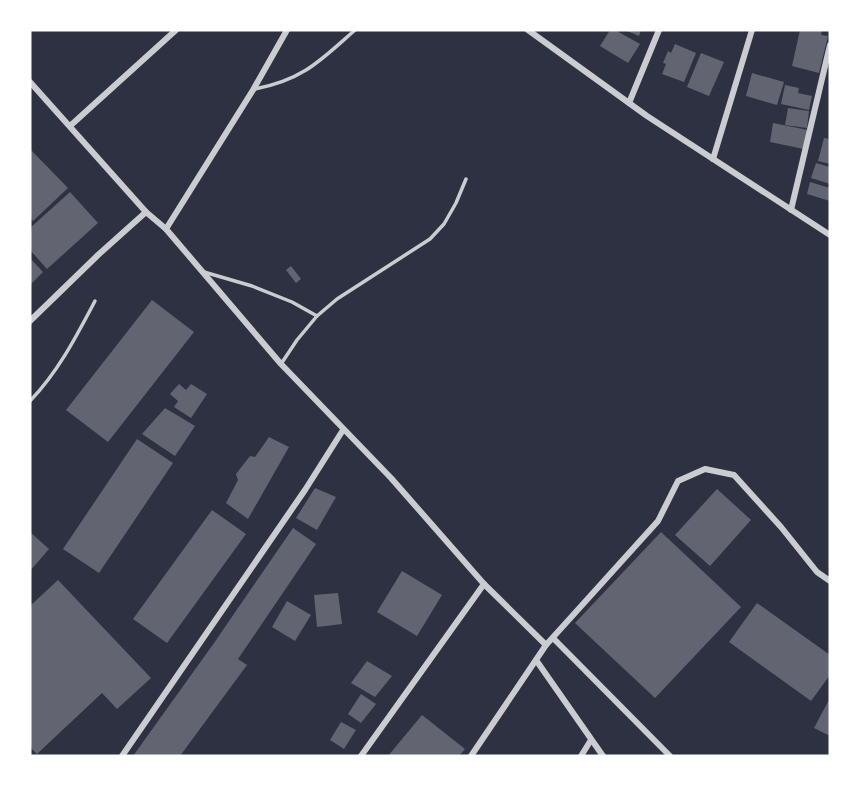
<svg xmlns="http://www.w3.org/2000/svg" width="860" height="786" font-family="Cabin,sans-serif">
<rect width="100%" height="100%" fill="#2d3142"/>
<g fill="#626471">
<path d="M610,30H615L640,44L628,63L600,46Z"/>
<path d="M625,30H641L639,36Z"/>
<path d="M800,30H822L821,35L828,36L819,73L792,66Z"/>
<path d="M675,44L696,53L684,82L662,74L666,64L663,63L668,51L671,53Z"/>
<path d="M701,53L724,62L709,96L687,87Z"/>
<path d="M752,73L784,82L777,105L746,96Z"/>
<path d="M785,85L799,88L798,93L812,96L809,110L781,104Z"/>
<path d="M788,108L809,111L807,128L785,125Z"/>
<path d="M773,123L808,130L804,149L770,142Z"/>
<path d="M824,138L830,139V164L818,161Z"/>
<path d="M30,149L68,188L33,221L30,218Z"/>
<path d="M816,163L830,167V184L811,178Z"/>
<path d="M810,182L830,188V201L807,194Z"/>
<path d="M70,192L98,223L47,269L30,250V228Z"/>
<path d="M30,258L43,272L30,285Z"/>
<path d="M291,266L301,279L296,283L286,270Z"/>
<path d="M152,300L194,332L108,442L66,410Z"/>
<path d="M179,384L186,390L191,384L207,394L191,418L174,407L178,401L170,394Z"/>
<path d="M165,408L195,426L175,456L142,434Z"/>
<path d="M269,437L289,447L248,519L226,503L238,480L236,474L250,456L255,457Z"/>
<path d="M137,439L173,463L99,573L63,549Z"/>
<path d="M315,488L336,497L317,530L296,518Z"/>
<path d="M717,489L751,520L710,566L675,535Z"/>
<path d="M212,510L246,534L167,643L133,619Z"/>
<path d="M293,528L316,544L238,659L247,665L180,756H133L214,643Z"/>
<path d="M30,532L49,549L30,571Z"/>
<path d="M661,532L741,607L655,698L575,623Z"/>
<path d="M402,571L442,595L417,636L377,612Z"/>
<path d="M58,580L151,678L117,709L102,693L37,754L31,748L30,749V606Z"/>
<path d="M338,593L342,624L317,627L314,595Z"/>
<path d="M287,601L311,615L295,641L272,627Z"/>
<path d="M757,603L830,655V675L811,701L729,642Z"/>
<path d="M367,661L392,676L375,697L351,683Z"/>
<path d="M361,694L376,704L361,723L348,714Z"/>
<path d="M830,698V736L814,728Z"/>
<path d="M422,715L465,749L459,756H388Z"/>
<path d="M341,722L356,730L344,749L330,740Z"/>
</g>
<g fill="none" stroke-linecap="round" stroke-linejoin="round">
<g stroke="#caccd0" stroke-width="3.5">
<path d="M255,89C303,80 321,60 355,30"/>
<path d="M204,272L252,286L292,302L317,316"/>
<path d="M281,364L297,340L317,316L337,299L430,239L444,224L456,203L466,179"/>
<path d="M30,401C58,372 76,337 95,301"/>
</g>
<g stroke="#caccd0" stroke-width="6">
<path d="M528,30L647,116L830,235"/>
<path d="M30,82L146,212L166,229L281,364L391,478L484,584L546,645"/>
<path d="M629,103L659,30"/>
<path d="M70,126L176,30"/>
<path d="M713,159L752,30"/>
<path d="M791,210L830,45"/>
<path d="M166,229L253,90L287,30"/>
<path d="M30,321L98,255L146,212"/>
<path d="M553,638L670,756"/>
<path d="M536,660L603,756"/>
<path d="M122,756L305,490L343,430"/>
<path d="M361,756L484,584"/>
<path d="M471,756L546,645L658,521L678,481L705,469L734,475L781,527L817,572L830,581"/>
<path d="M581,756L591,740"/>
</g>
</g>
<rect width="860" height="786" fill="none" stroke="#ffffff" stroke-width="63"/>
</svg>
